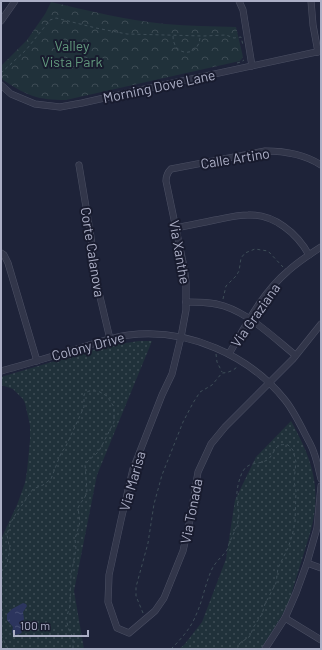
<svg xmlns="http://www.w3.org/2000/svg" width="322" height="650" font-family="Barlow,sans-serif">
<defs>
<pattern id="grass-dots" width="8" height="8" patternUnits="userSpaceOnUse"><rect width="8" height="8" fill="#20313a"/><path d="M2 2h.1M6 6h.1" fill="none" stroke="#3e4c55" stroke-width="1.8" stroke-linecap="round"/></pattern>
<pattern id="forest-crowns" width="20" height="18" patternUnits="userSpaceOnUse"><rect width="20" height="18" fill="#20313a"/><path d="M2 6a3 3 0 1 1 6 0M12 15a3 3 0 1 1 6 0" fill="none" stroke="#3e4c55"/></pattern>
<pattern id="water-ripples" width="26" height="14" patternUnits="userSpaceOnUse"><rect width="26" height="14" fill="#2c355e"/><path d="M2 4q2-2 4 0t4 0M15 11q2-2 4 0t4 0" fill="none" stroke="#485074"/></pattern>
</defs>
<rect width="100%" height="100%" fill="#1e2339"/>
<g fill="url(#grass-dots)">
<path d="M139,341H152L97,475L74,591L84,649H1V539L17,505L25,483L27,471L30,440V425L25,403L23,399L13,389L1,385V377L106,346Z"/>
<path d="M291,421C312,459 322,487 311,530L288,605L281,617L261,649H179L184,645L202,622L226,559L235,500L256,457Z"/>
</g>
<path fill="url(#forest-crowns)" d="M51,2C89,11 127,20 165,24C189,26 212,26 236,27L243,57L240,61L66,100C37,100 28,96 3,80L1,77V66L27,40L45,14Z"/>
<path fill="url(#water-ripples)" d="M23,603L26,604L27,606L23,612L24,619L22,624V632L20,634L14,635L12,632L13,627L7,620V614L12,609Z"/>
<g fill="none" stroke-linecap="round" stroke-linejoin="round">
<g stroke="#4c5064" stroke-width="7">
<g id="street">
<path d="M239,1L243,10L252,66"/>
<path d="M311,1L313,25L318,52"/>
<path d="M1,21L15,1"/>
<path d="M1,85L11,94L35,104L60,107L82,103L131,92L321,51"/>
<path d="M79,165L91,237L96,280L110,339"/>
<path d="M321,165C304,154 285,151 265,151L171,169C167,173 166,176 166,181L184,267L186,282V310L181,337L172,374L162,395L133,469L121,520L109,575L108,602L117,628L129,633L155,611L164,598L183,551L190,520L198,472L211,444L225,427L293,359L321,324"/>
<path d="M176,228C189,225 202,223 215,220C226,218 237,215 248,215C274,214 297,233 309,255"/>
<path d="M1,253L4,255L8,263L37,361"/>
<path d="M186,302C199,302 212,302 224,306C251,315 273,337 295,355"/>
<path d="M229,354C246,325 262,293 288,271C298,262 310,254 321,247"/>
<path d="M1,371C27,364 53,356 80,348C96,343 112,337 129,335C188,328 249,355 285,400C293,410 299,422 305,434C308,440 312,446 314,453C317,461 319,471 321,479"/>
<path d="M307,563L321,568"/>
<path d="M285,618L321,640"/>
<path d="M265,649L285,618L296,593L307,563L317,528L321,486"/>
</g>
</g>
<g stroke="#3e4e58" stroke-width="1" stroke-dasharray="3 3" stroke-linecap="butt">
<path d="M173,36C173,57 199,58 200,37"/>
<path d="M237,63L241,62L244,60"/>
<path d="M1,73L26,50L50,20L56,18L96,28L127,34L203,36L226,35L234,38L241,37L243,45"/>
<path d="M223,299L226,286L236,276L239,271L241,258L245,253L255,249L268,251L283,267"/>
<path d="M216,354L217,362L222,372"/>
<path d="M1,572L7,564L8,558L10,550L7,535L10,524L17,512L22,505L31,492L33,489L43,485L51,479L61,453L66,446L84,407V395L85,393L89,391H98L107,396L114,407V422L99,451L96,454L88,461L85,465L87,491L85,497L80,504L78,508L80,522L75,539L76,549L71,575L70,606L66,619L69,630L73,637V649"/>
<path d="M143,613L136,596V587L148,543L154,504L162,475L183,422L193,403L200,392L212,385L222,373C227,373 233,371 237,367"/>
<path d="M1,635L8,649"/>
<path d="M171,649C181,639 191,628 196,615C203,600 205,584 212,569C216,561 222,557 227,550C230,545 227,549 229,544C232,536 236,530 238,521C240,514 238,508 237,500C236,491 239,478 243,471C249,461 259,465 267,460C276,454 273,442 288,445L293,450L296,462L294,481L296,491L295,523L292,536L288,548L278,568L276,583L265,604L262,614L253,628L251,634L249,637L240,643L237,649"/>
</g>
<use href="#street" stroke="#32364a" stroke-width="6"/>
</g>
<g text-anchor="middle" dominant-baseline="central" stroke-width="4" stroke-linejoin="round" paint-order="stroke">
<g font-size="14" fill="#62997d" stroke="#181b2e">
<text x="72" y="45">Valley<tspan x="72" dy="16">Vista Park</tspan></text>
</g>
<g font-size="14" fill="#acafc6" stroke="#181b2e">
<text transform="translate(159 86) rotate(-12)">Morning Dove Lane</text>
<text transform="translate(235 158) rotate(-9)">Calle Artino</text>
<text transform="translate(93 252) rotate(81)">Corte Calanova</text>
<text transform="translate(180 252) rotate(80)">Via Xanthe</text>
<text transform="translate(255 315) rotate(-55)">Via Graziana</text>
<text transform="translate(88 346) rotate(-15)">Colony Drive</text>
<text transform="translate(132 481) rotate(-74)">Via Marisa</text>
<text transform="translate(191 511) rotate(-79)">Via Tonada</text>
</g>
</g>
<rect width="322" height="650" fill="none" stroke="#acafc6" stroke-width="4"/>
<path d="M14 630v6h74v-6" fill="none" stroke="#acafc6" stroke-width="2"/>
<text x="20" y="630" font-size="12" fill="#acafc6" stroke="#181b2e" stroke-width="3" paint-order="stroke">100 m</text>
</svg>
